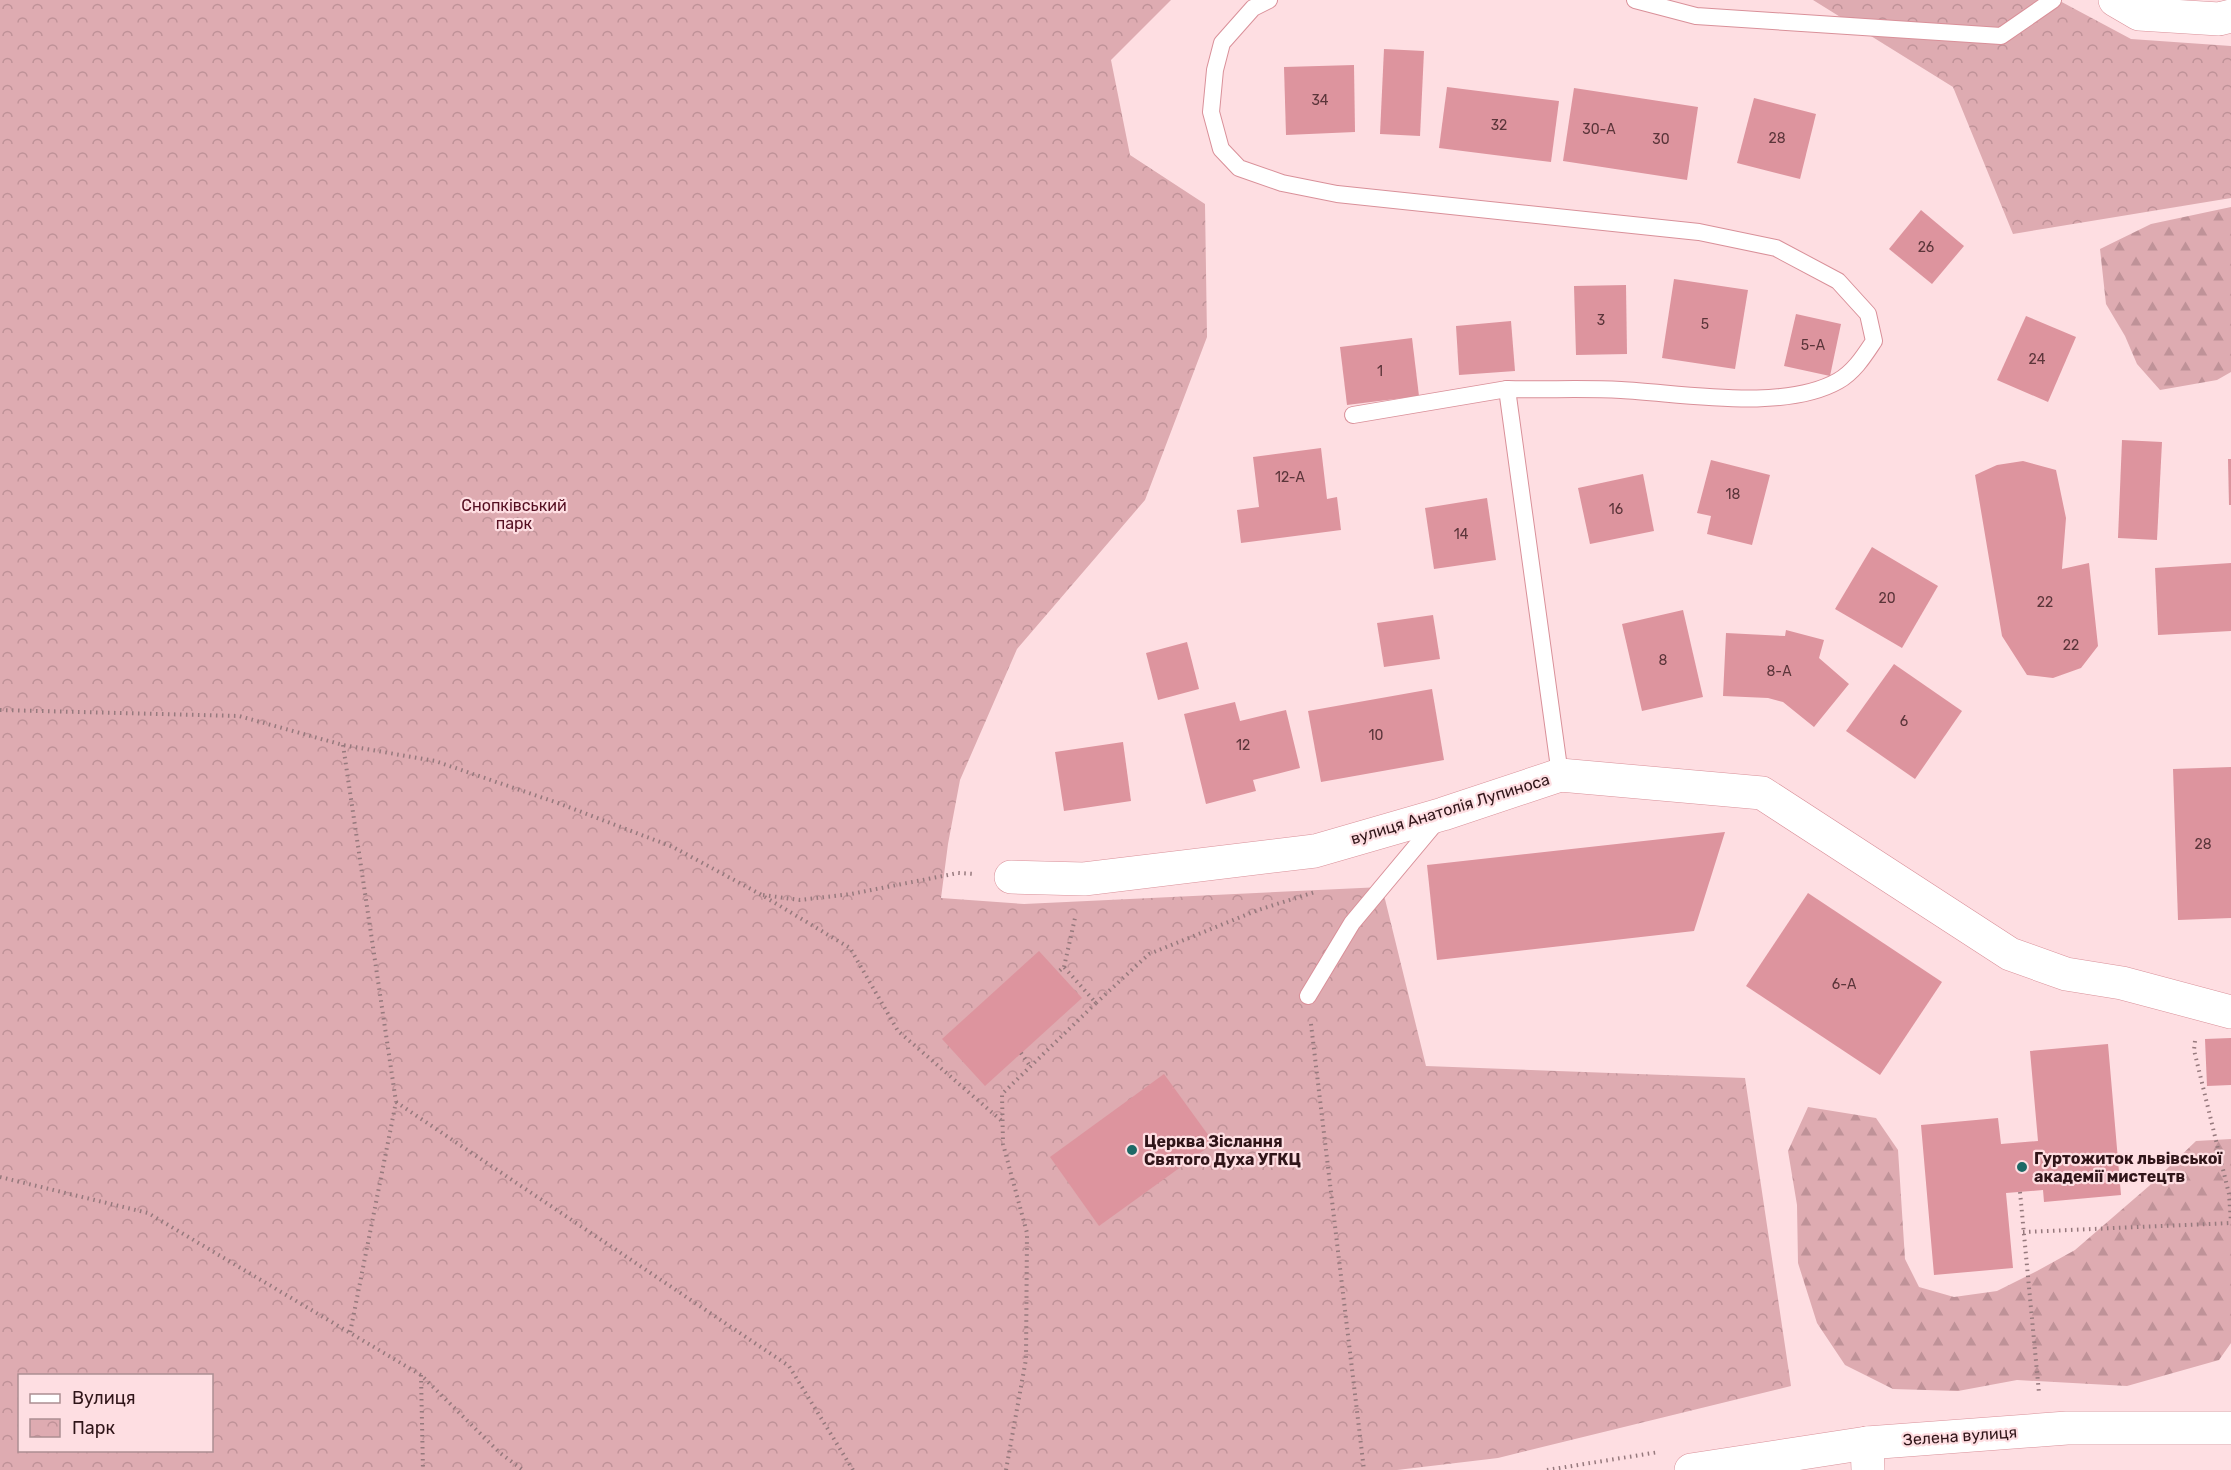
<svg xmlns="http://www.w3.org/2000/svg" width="2231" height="1470" font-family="Rubik,sans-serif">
<defs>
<pattern id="forest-firs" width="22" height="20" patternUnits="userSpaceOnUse" patternTransform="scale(1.5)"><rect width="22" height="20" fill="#deabb1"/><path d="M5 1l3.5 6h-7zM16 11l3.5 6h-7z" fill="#bf9298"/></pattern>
<pattern id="park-crowns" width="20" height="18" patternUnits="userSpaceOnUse" patternTransform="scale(1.5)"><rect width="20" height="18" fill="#deabb1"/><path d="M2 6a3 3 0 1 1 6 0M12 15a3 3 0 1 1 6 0" fill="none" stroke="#bf9298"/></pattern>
</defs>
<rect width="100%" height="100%" fill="#fedee2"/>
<g fill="url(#forest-firs)">
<path d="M2231,207V372L2217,380L2160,390L2137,364L2125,336L2106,304L2100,249L2151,224Z"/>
<path d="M1808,1107L1876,1118L1898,1150L1905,1259L1919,1287L1954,1297L1997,1291L2037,1271L2075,1250L2149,1186L2196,1141L2231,1139V1343L2219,1360L2127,1386L2017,1380L1958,1391L1893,1389L1845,1365L1817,1323L1798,1263L1797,1205L1788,1151Z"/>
</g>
<g fill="url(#park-crowns)" fill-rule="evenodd">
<path d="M0,0H1171L1111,60L1130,155L1205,204L1207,337L1145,500L1017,649L960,780L948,844L941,898L1024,904L1382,887L1426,1066L1745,1078L1791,1386L1498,1458L1397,1470H0ZM20,1376H212V1450H20Z"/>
<path d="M1813,0H2058L2131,39L2231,46V198L2013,234L1953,87Z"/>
</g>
<g fill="#dd949e">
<path d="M1384,49L1424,51L1420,136L1380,134Z"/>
<path d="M1354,65L1355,132L1286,135L1284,67Z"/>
<path d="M1447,87L1559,101L1551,162L1439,148Z"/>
<path d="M1574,88L1698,107L1687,180L1563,161Z"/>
<path d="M1754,98L1816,114L1800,179L1737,163Z"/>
<path d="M1921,210L1964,246L1932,284L1889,249Z"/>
<path d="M1674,279L1748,290L1735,369L1662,358Z"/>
<path d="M1626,285L1627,354L1576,355L1574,286Z"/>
<path d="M1796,314L1841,324L1830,376L1784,366Z"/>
<path d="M2026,316L2076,337L2048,402L1997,380Z"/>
<path d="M1511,321L1515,371L1459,375L1456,326Z"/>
<path d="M1412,338L1419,396L1347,405L1340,347Z"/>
<path d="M2122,440L2162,442L2157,540L2118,538Z"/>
<path d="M1321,448L1327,499L1337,497L1341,530L1241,543L1237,510L1259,507L1253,457Z"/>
<path d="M2228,459H2231V505H2229Z"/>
<path d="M1711,460L1770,475L1752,545L1707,534L1711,516L1697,513Z"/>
<path d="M2023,461L2056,470L2066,518L2062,569L2089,563L2098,646L2081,668L2053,678L2027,675L2002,636L1975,475L1997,465Z"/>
<path d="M1643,474L1654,531L1590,544L1578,488Z"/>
<path d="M1487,498L1496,560L1434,569L1425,508Z"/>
<path d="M1872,547L1938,586L1902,648L1835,609Z"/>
<path d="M2231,563V631L2158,635L2155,568Z"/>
<path d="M1683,610L1703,697L1642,711L1622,624Z"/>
<path d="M1433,615L1440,659L1384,667L1377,623Z"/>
<path d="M1786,630L1824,640L1819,658L1849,684L1814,727L1783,702L1768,698L1723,696L1726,633L1785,636Z"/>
<path d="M1187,642L1199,689L1158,700L1146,653Z"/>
<path d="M1894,664L1962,711L1915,779L1846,731Z"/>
<path d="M1432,689L1444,760L1321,782L1308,711Z"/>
<path d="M1235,702L1240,721L1286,710L1300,768L1253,780L1256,791L1206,804L1184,714Z"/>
<path d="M1123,742L1131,801L1064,811L1055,752Z"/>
<path d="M2231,767V918L2178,920L2173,769Z"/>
<path d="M1725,832L1694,931L1437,960L1427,865Z"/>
<path d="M1808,893L1942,982L1880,1075L1746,986Z"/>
<path d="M1039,951L1082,998L985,1086L942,1039Z"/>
<path d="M2231,1038V1085L2207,1086L2205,1039Z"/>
<path d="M2108,1044L2121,1195L2044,1202L2043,1190L2006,1193L2013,1268L1934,1275L1921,1125L1998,1118L2001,1144L2038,1141L2030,1051Z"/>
<path d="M1164,1074L1214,1143L1099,1226L1050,1157Z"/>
</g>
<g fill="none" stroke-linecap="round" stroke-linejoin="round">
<g stroke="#d99099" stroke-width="18">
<g id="lane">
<path d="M1269,0L1253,8L1222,43L1215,70L1211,112L1221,149L1239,168L1282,183L1337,194L1699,232L1776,248L1838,281L1868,314L1874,341C1864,356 1854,372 1838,381C1783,412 1682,393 1621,390C1584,388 1545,390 1507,389L1560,775"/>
<path d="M1635,0L1696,16L2001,36L2053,0"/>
<path d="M1353,415L1507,389"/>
<path d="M1308,996L1352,923L1438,820"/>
</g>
</g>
<g stroke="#d99099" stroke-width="34">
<g id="street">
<path d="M2115,0L2139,14L2219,19L2231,16"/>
<path d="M1011,877L1084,879L1315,851L1443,814L1560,775L1762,793L2010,954L2066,974L2122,983L2231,1012"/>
<path d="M1867,1443L1868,1470"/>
</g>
</g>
<g stroke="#d99099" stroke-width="34">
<path id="primary" d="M1691,1470L1867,1443L2067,1428H2231"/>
</g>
<g stroke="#96797d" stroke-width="4" stroke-dasharray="1.5 4.5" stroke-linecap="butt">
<path d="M0,710L239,716L343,745L435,761L558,803L673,847L760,894L850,948L898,1031L1003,1122"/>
<path d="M343,745L396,1102L350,1333"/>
<path d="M763,895L800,900L851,894L958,873L975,874"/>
<path d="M1064,967L1075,918"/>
<path d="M1096,1003L1149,954L1258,910L1315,892"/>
<path d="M1311,1024L1364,1470"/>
<path d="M2195,1041L2194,1050L2229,1194L2231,1222"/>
<path d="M1021,1053L1030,1066"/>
<path d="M396,1102L789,1366L853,1470"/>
<path d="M0,1177L148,1213L421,1375L500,1453L523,1470"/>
<path d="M2020,1192L2039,1393"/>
<path d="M2023,1232L2231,1223"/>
<path d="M421,1375L423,1470"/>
<path d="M1006,1470L1026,1359L1027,1233L1003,1144L1002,1094L1096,1003L1064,967L1058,972"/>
<path d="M1547,1470L1659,1452"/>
</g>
<use href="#lane" stroke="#fff" stroke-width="16"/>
<use href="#street" stroke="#fff" stroke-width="33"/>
<use href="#primary" stroke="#fff" stroke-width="33"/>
</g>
<g fill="#1d6966" stroke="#fedee2" stroke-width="2">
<circle cx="1132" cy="1150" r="6"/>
<circle cx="2022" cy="1167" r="6"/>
</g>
<g text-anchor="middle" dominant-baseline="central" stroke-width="4.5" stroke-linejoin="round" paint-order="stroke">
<g font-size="14" fill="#5b353a">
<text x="1320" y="100">34</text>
<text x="1499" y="125">32</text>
<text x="1599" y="129">30-А</text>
<text x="1777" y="138">28</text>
<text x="1661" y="139">30</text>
<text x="1926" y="247">26</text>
<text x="1601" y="320">3</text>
<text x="1705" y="324">5</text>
<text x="1813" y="345">5-А</text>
<text x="2037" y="359">24</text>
<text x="1380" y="371">1</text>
<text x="1290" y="477">12-А</text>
<text x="1733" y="494">18</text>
<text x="1616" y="509">16</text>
<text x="1461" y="534">14</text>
<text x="1887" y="598">20</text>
<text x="2045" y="602">22</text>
<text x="2071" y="645">22</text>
<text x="1663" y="660">8</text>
<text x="1779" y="671">8-А</text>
<text x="1904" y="721">6</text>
<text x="1376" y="735">10</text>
<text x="1243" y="745">12</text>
<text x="2203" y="844">28</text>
<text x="1844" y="984">6-А</text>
</g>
<g font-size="16" fill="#540d20" stroke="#fedee2">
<text x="514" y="505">Снопківський<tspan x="514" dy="18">парк</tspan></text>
</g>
<g font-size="16" fill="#301519" stroke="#fedee2">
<text transform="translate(1450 809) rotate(-17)">вулиця Анатолія Лупиноса</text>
<text transform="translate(1960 1436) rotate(-4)">Зелена вулиця</text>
</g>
<g font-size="16" font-weight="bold" fill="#301519" stroke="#fedee2" text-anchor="start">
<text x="1144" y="1141">Церква Зіслання<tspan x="1144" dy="18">Святого Духа УГКЦ</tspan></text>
<text x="2034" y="1158">Гуртожиток львівської<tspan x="2034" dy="18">академії мистецтв</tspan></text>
</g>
</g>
<rect x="18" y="1374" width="195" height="78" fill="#fedee2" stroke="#ac8e92" stroke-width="1.5"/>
<rect x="30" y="1394" width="30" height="9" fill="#ffffff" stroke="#ac8e92" stroke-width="1.5"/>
<text x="72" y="1404" font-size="18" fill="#301519">Вулиця</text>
<rect x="30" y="1419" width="30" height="18" fill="url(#park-crowns)" stroke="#ac8e92" stroke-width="1.5"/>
<text x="72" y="1434" font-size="18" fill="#301519">Парк</text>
</svg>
